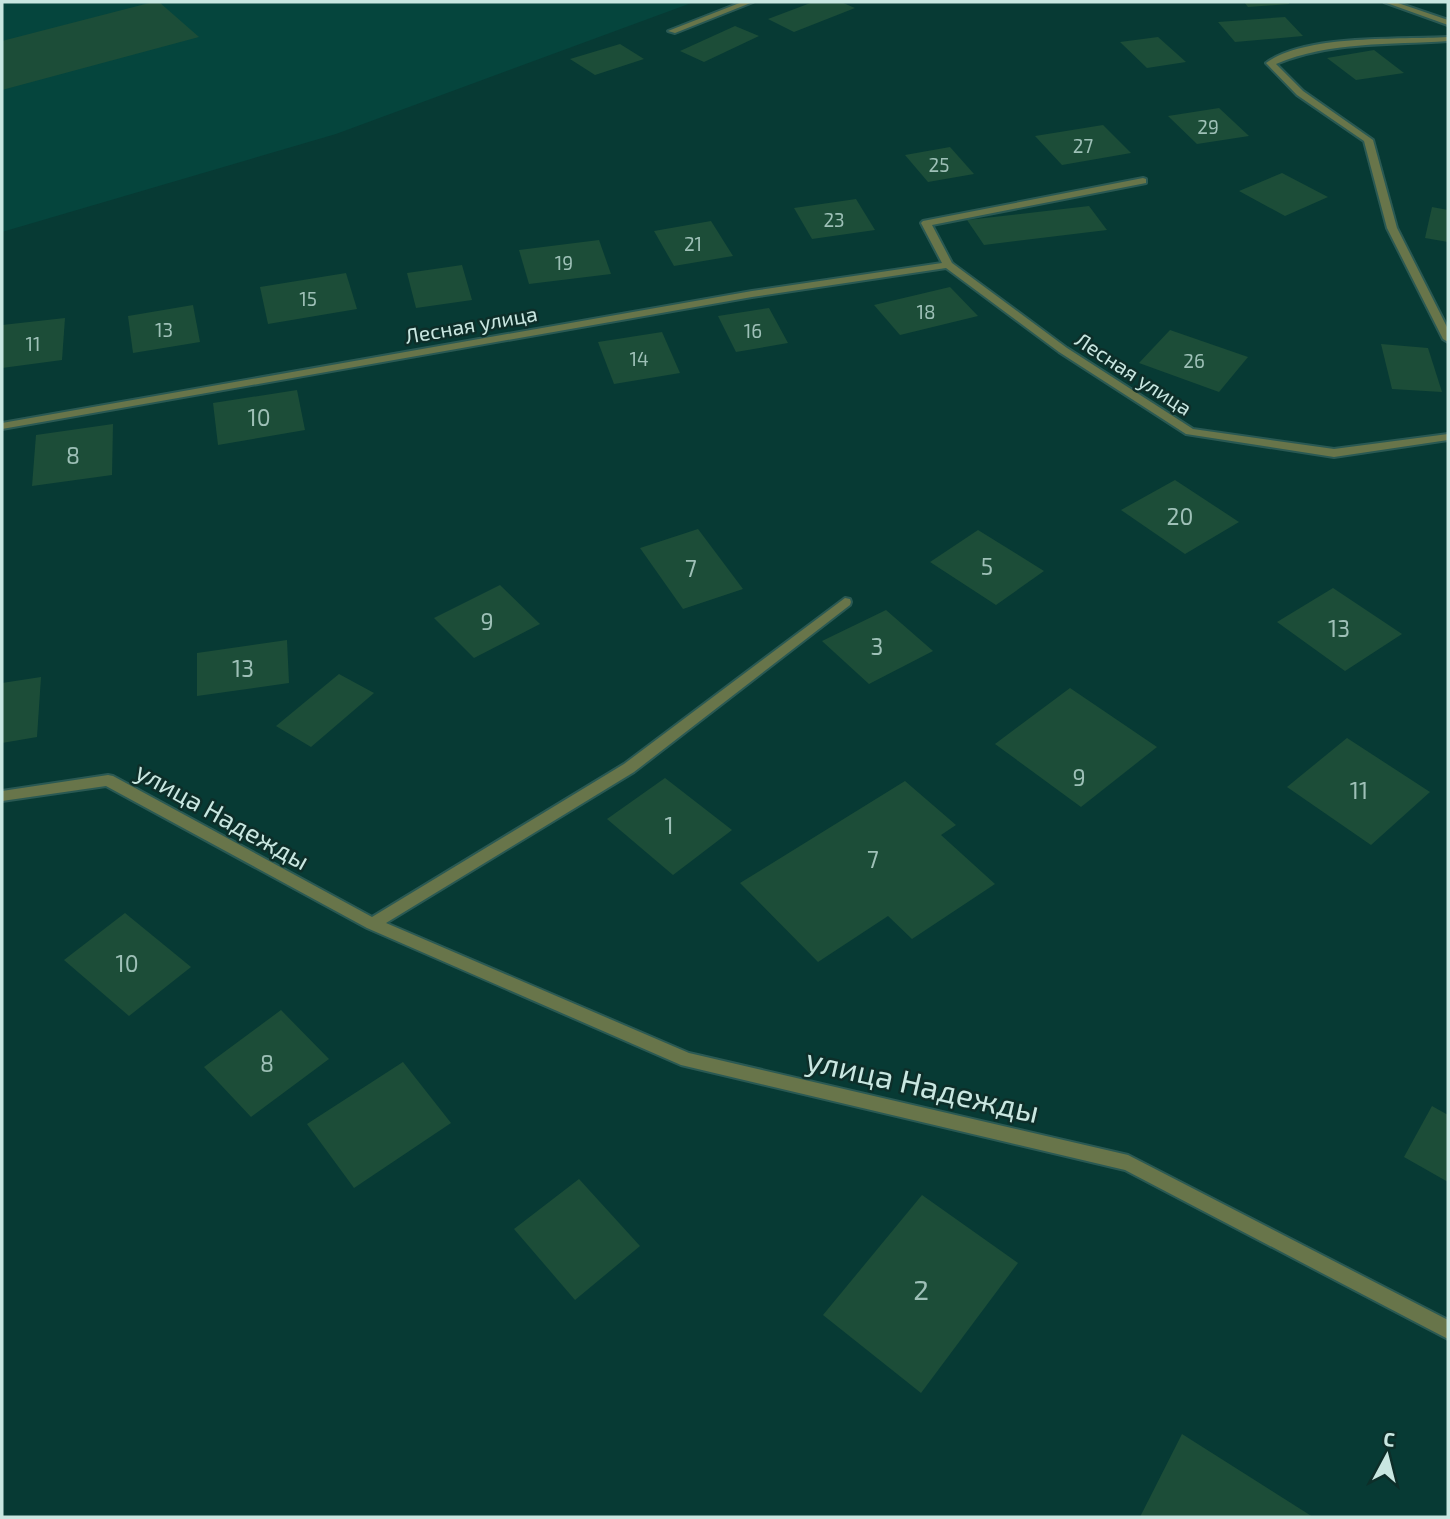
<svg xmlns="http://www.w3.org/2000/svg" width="1450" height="1519" font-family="'Exo 2',sans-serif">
<rect width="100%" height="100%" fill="#073a34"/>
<path fill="#05453d" d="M2,2H694L336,134L2,232Z"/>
<g fill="#1c4d38">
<path d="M153,2H159L199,37L2,90V41Z"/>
<path d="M813,2H841L855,8L794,32L768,19Z"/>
<path d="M1244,2H1289V4L1248,7Z"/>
<path d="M1285,17L1303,36L1235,42L1218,22Z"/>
<path d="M735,26L759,36L704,62L680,51Z"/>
<path d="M1158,37L1186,62L1147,68L1120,42Z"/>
<path d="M620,44L644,59L595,75L570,59Z"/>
<path d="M1374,50L1404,73L1356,80L1327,58Z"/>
<path d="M1219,108L1249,136L1197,144L1168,116Z"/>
<path d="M1103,125L1131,153L1062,165L1035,136Z"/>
<path d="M950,147L974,174L928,182L905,155Z"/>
<path d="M1282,173L1328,197L1285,216L1239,191Z"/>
<path d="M856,199L875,230L812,239L794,208Z"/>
<path d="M1089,206L1107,230L984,245L967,220Z"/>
<path d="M1432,207L1448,210V242L1425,238Z"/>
<path d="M711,221L733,256L674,266L654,231Z"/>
<path d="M599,240L611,274L529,284L519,250Z"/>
<path d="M462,265L472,300L416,308L407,273Z"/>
<path d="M346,273L357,309L268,324L260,287Z"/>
<path d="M950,287L978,316L900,335L874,305Z"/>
<path d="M193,305L200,342L133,353L128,316Z"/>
<path d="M769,308L788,343L736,352L718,316Z"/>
<path d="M65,318L62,360L2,368V325Z"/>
<path d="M1170,330L1248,357L1219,392L1139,363Z"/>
<path d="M662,332L680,373L614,384L598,342Z"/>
<path d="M1381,344L1428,348L1442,392L1392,389Z"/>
<path d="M297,390L305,430L218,445L213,403Z"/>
<path d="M113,424L112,475L32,486L36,435Z"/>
<path d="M1175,480L1239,522L1185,554L1121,510Z"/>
<path d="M698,529L743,589L683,609L640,548Z"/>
<path d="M978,530L1044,571L996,605L930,562Z"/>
<path d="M500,585L540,624L474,658L434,618Z"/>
<path d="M1333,588L1402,634L1345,671L1277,622Z"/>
<path d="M886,610L933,651L869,684L822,641Z"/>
<path d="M287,640L289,683L197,696V653Z"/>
<path d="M339,674L374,693L311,747L276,726Z"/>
<path d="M41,677L37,737L2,743V683Z"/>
<path d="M1070,688L1157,747L1081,807L995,744Z"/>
<path d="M1347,738L1430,792L1371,845L1287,787Z"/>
<path d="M665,778L732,830L673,875L607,819Z"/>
<path d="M905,781L956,825L941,835L995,884L912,939L888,916L818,962L740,883Z"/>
<path d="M125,913L191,967L129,1016L64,960Z"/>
<path d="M281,1010L329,1059L251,1117L204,1067Z"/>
<path d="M403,1062L451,1123L354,1188L307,1124Z"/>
<path d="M1432,1106L1448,1115V1182L1404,1157Z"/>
<path d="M579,1179L640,1246L575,1300L514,1229Z"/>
<path d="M922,1195L1018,1263L921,1393L823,1315Z"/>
<path d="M1182,1434L1313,1517H1140Z"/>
</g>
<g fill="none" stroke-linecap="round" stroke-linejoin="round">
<g stroke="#2a5953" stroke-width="4">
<path id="lane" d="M1448,37V41C1390,45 1330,41 1276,64L1303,91L1373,140L1397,228L1448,329V342L1443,339L1387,228L1364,141L1297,95L1266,63C1306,34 1398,40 1448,37Z"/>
</g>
<g stroke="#2a5953" stroke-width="4">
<g id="street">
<path d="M742,2H753L675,33L668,31Z"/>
<path d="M1384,2H1395L1448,20V25Z"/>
<path d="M1143,178L1146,179V183L932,225L952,263L1067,348L1193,429L1334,449L1448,434V440L1334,457L1186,434L1059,352L946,268L752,297L2,429V423L752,291L942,263L921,223L923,221Z"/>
<path d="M845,598L850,599L851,602L850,605L634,772L386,923L689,1053L1128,1155L1448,1320V1339L1125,1170L681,1065L367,928L106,786L2,801V791L108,775L113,776L372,917L624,764Z"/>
</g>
</g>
<use href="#lane" fill="#68754a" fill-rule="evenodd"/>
<use href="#street" fill="#68754a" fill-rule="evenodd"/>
</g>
<g text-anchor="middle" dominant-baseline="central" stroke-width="5" stroke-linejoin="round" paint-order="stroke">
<g font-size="19" fill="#9ec0b7">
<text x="1208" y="126">29</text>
<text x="1083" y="145">27</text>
<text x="939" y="164">25</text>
<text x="834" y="219">23</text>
<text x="693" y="243">21</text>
<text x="564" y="262">19</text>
<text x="308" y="298">15</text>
<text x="926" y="311">18</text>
<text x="164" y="329">13</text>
<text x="753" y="330">16</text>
<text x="33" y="343">11</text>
<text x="639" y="358">14</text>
<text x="1194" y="360">26</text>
</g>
<g font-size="21" fill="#c9e7e1" stroke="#0d2e29">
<text transform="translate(471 324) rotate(-10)">Лесная улица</text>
<text transform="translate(1134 373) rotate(33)">Лесная улица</text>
</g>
<g font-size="23" fill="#9ec0b7">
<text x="259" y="417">10</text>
<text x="73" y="455">8</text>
<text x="1180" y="516">20</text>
<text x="987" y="566">5</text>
<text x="691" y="568">7</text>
<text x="487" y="621">9</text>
<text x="1339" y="628">13</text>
<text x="877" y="646">3</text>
<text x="243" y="668">13</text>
<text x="1079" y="777">9</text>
<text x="1359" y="790">11</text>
<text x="669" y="825">1</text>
<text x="873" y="859">7</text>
<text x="127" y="963">10</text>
<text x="267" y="1063">8</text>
</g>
<g font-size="26" fill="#c9e7e1" stroke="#0d2e29">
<text transform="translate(223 815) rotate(29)">улица Надежды</text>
</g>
<g font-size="28" fill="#9ec0b7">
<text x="921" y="1289">2</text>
</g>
<g font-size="32" fill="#c9e7e1" stroke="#0d2e29">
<text transform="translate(923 1084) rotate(13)">улица Надежды</text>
</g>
</g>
<rect width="1450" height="1519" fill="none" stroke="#c9e7e1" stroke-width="7"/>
<g transform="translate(1387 1456) rotate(7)" stroke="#0d2e29" stroke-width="5" paint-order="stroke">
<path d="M0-5L12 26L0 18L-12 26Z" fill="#c9e7e1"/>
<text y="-10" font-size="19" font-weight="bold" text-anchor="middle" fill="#c9e7e1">С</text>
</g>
</svg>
